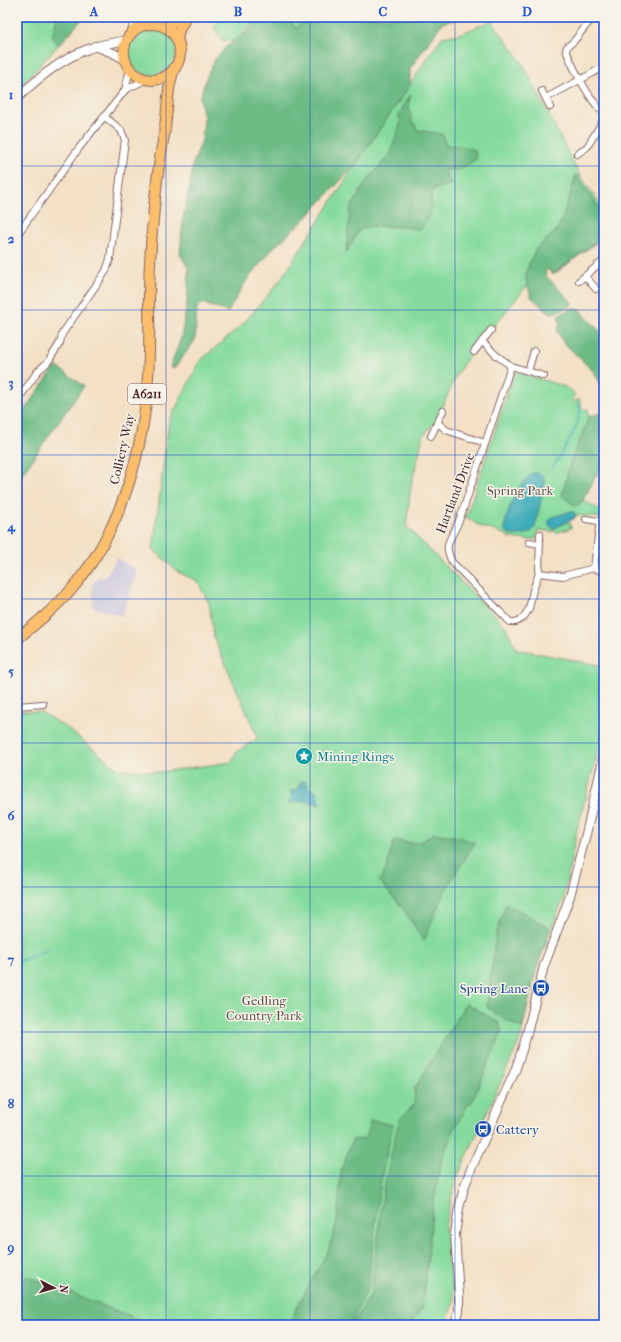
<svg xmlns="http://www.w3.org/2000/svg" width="621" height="1342" font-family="'IM FELL French Canon',serif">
<rect width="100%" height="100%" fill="#f7f3e8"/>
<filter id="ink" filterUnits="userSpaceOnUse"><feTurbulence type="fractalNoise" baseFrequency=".025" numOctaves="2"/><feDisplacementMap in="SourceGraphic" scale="8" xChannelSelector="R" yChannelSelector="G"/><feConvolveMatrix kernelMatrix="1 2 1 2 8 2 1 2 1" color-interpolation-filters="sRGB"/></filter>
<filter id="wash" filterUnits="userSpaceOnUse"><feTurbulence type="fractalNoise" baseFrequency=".012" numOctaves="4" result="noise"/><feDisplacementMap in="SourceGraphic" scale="16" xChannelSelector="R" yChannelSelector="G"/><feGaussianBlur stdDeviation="0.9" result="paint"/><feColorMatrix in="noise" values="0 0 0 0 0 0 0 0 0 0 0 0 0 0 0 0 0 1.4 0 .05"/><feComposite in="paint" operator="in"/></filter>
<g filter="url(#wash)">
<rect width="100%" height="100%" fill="#f3e0c5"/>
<path fill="#c4c0db" d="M117,558L137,571L122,616L92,607L94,601L92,589L93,587L91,586L99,576L104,579Z"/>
<g fill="#85db9e" stroke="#687d64">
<path d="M17,17H84L17,90Z"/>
<path d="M220,17H256L237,42L222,40L214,27Z"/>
<path d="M285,17H308L296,28Z"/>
<path d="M492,21L522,62L579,174L604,210V237L553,275L547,269L525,288L466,360L457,374L437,419L423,436L411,486L406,526L506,627L516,649L604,666V729L577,830L563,900L551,929L536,970L520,1040L455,1182L445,1226L454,1301L445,1325H17V710L41,712L68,729L118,769L160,772L232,762L236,752L258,738L214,638L209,603L197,581L178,572L153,549L169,421L200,361L243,324L279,282L356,164L442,37L459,34Z"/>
<circle cx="152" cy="51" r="24"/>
<path d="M517,372L563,386L572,391L575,395L572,398L574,402L579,399L583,410L588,409L589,417L570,464L582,502L583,500L604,512V518L576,515L575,518L569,521L571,528L556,533V531L553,530V532L538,530L536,539L529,540L509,538L507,535L480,526L466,517L514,374Z"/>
</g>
<g fill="#6cbb85" stroke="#5b6d58">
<path d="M57,17H84L59,45L52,38Z"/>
<path d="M257,17H285L296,28L308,17H498L494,19L477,17L460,18L442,23L410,69V85L356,164L304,220L274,247L246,281L228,312L202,303L197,308L195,340L174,369L170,367L181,338L187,303L189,269L180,254L183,218L189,193L193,164L202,140L204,119L200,98L207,76L215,59L227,46L247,32Z"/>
<path d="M410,95L409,105L412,123L416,126L417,130L442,134L446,145L460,146L475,150L476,159L459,170H444L451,184L432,190L430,215L421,229L403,227L371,226L359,230L346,253L350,210L366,182L391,153L401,121L398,116Z"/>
<path d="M576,175L604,215V236L553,274L548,269L545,271L546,276L572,302L571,306L552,313L549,312L531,297L526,280V271L536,249L556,231L563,217Z"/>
<path d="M573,308L580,310L604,336V389L593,371L563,342L557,331L560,323L558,315Z"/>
<path d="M56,366L84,386L17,481V420Z"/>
<path d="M604,412V461L582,502L575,506L562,496L570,464L589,417Z"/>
<path d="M434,833L459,837L475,843L444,892L424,941L404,910L379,881L386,870L394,840C414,844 417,846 434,833Z"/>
<path d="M506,903L551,929L536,970L522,1028L503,1019L487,1007L496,935Z"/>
<path d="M466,1003L499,1023L502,1032L472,1102L468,1105L455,1127L442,1158L433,1205L423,1307L409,1325H352L371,1294L383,1193L399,1120L414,1105L415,1088Z"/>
<path d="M371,1120L393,1125L383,1169L379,1193L368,1288L350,1325H289L297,1307L328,1251L337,1222L341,1171L352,1140L365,1139Z"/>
<path d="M27,1276L137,1319L149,1325H17L18,1307L17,1295Z"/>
</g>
<g fill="#3cabb9" stroke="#436572">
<path d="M533,473C540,473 543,475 545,482L535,527C531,536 519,535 511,535L504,530C505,514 519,481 533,473Z"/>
<path d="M571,511L575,513V518L555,528H552L549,525V520L553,517Z"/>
<path d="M304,780L308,784V788L316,792L321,805L306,801L288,803L292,798L291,790H297L300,786L299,784Z"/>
</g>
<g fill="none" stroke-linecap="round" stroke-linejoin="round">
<g stroke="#3cabb9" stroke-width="1.5">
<path d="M552,469C561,454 578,429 580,412C580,409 579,405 578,403"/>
<path d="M17,962L50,949"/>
</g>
</g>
</g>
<g filter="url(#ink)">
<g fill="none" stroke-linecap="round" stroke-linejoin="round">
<g stroke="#856361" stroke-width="8">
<g id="minor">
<path d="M593,17L574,41L567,47L566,50C572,66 591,103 604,113"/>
<path d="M125,90L130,68"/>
<path d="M542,91L550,107"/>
<path d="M546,98L604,67"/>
<path d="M577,154L587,147L604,119"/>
<path d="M17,235L79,148L119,98L125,90L147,79"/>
<path d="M585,276L596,289"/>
<path d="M579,281L604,260"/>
<path d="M482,341L496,355L511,366L544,376"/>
<path d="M474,352L491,330"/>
<path d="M511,366L464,507C462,513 460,519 457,525C450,541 443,544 452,562L510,622H516L523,618L529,609L533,590L539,573L540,534"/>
<path d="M528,371L534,351"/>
<path d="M17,401L38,371L48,362L60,343L62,334L106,271L110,259L125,140L121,130L105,117"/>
<path d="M438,423L446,430L485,443"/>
<path d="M431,436L443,411"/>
<path d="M586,519L604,522"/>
<path d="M529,542L540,544"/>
<path d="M594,568L600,521"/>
<path d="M539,573L563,576L594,568L604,572"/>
<path d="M17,706L43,704"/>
</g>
</g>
<g stroke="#856361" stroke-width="10">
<g id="tertiary">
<path d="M144,17L151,24"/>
<path d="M132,33L136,17"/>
<path d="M95,46L113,53L126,60"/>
<path d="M17,98C37,79 61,59 88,49C100,44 114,43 127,40"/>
<path d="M455,1325L459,1311V1296L455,1234L459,1208L464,1188L471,1169L515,1071L525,1041L544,966L570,896L587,830L604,755"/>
</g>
</g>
<g stroke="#856361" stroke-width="12">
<g id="primary">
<circle cx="152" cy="52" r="28"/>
<path d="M160,25L171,23L180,17"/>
<path d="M177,39L179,30L186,17"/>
<path d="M17,639C38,622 59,605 76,584C122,527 144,450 148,377C150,349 149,320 149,291C150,245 154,198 161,152C163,141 165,130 166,119C168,101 168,84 175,67"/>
</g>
</g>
<use href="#minor" stroke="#fff" stroke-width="6"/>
<use href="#tertiary" stroke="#fff" stroke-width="8"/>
<use href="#primary" stroke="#fabe6d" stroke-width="10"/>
</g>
</g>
<path fill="none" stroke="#1d4ed8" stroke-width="1" stroke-opacity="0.55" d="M166,17V1325M310,17V1325M455,17V1325M17,166H604M17,310H604M17,455H604M17,599H604M17,743H604M17,887H604M17,1032H604M17,1176H604"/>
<defs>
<g id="sight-disc" transform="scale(0.9)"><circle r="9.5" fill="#0f9aa8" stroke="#f7f3e8"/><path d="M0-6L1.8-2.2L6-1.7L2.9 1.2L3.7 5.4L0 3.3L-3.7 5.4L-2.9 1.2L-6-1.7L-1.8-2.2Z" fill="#fff"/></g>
<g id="bus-disc" transform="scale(0.9)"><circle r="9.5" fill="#1a4fb4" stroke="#f7f3e8"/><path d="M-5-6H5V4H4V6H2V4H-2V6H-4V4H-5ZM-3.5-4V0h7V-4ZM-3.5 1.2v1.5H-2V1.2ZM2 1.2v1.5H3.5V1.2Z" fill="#fff"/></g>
</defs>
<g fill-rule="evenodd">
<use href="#sight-disc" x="304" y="756"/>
<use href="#bus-disc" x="541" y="988"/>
<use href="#bus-disc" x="483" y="1129"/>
</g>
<g text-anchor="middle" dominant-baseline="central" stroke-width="3" stroke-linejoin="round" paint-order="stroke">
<rect fill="#f7f3e8" stroke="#7e5f64" stroke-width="1" x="128" y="384" width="38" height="20" rx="3"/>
<g font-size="12" font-weight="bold" fill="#4a1f2b">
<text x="147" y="394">A6211</text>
</g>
<g font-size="13" fill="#4a1f2b" stroke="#f7f3e8">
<text transform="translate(122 449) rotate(-77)">Colliery Way</text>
<text transform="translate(455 493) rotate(-69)">Hartland Drive</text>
</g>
<g font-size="13" fill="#594e48" stroke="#f7f3e8">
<text x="520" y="490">Spring Park</text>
<text x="264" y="1000">Gedling<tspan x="264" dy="15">Country Park</tspan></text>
</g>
<g font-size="13" fill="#0d838f" stroke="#f7f3e8" text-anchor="start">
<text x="317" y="756">Mining Rings</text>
</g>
<g font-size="13" fill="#164399" stroke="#f7f3e8" text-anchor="end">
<text x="528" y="988">Spring Lane</text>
<text x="496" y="1129" text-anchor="start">Cattery</text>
</g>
</g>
<rect width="621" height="1342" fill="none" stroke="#f7f3e8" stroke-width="44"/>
<g transform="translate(54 1288) rotate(96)" stroke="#f7f3e8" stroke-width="3" paint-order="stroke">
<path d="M0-3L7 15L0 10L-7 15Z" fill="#4a1f2b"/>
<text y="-6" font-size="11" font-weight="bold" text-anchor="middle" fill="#4a1f2b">N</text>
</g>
<rect x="22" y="22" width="577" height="1298" fill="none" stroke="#1d4ed8" stroke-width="1.5"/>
<g font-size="13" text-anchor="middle" font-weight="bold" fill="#1d4ed8">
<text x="94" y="16">A</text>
<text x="238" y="16">B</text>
<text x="383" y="16">C</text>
<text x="527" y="16">D</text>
<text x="11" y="99">1</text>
<text x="11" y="243">2</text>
<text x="11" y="387">3</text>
<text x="11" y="531">4</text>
<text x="11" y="676">5</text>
<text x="11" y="820">6</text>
<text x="11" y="964">7</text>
<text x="11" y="1108">8</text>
<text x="11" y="1252">9</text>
</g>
</svg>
